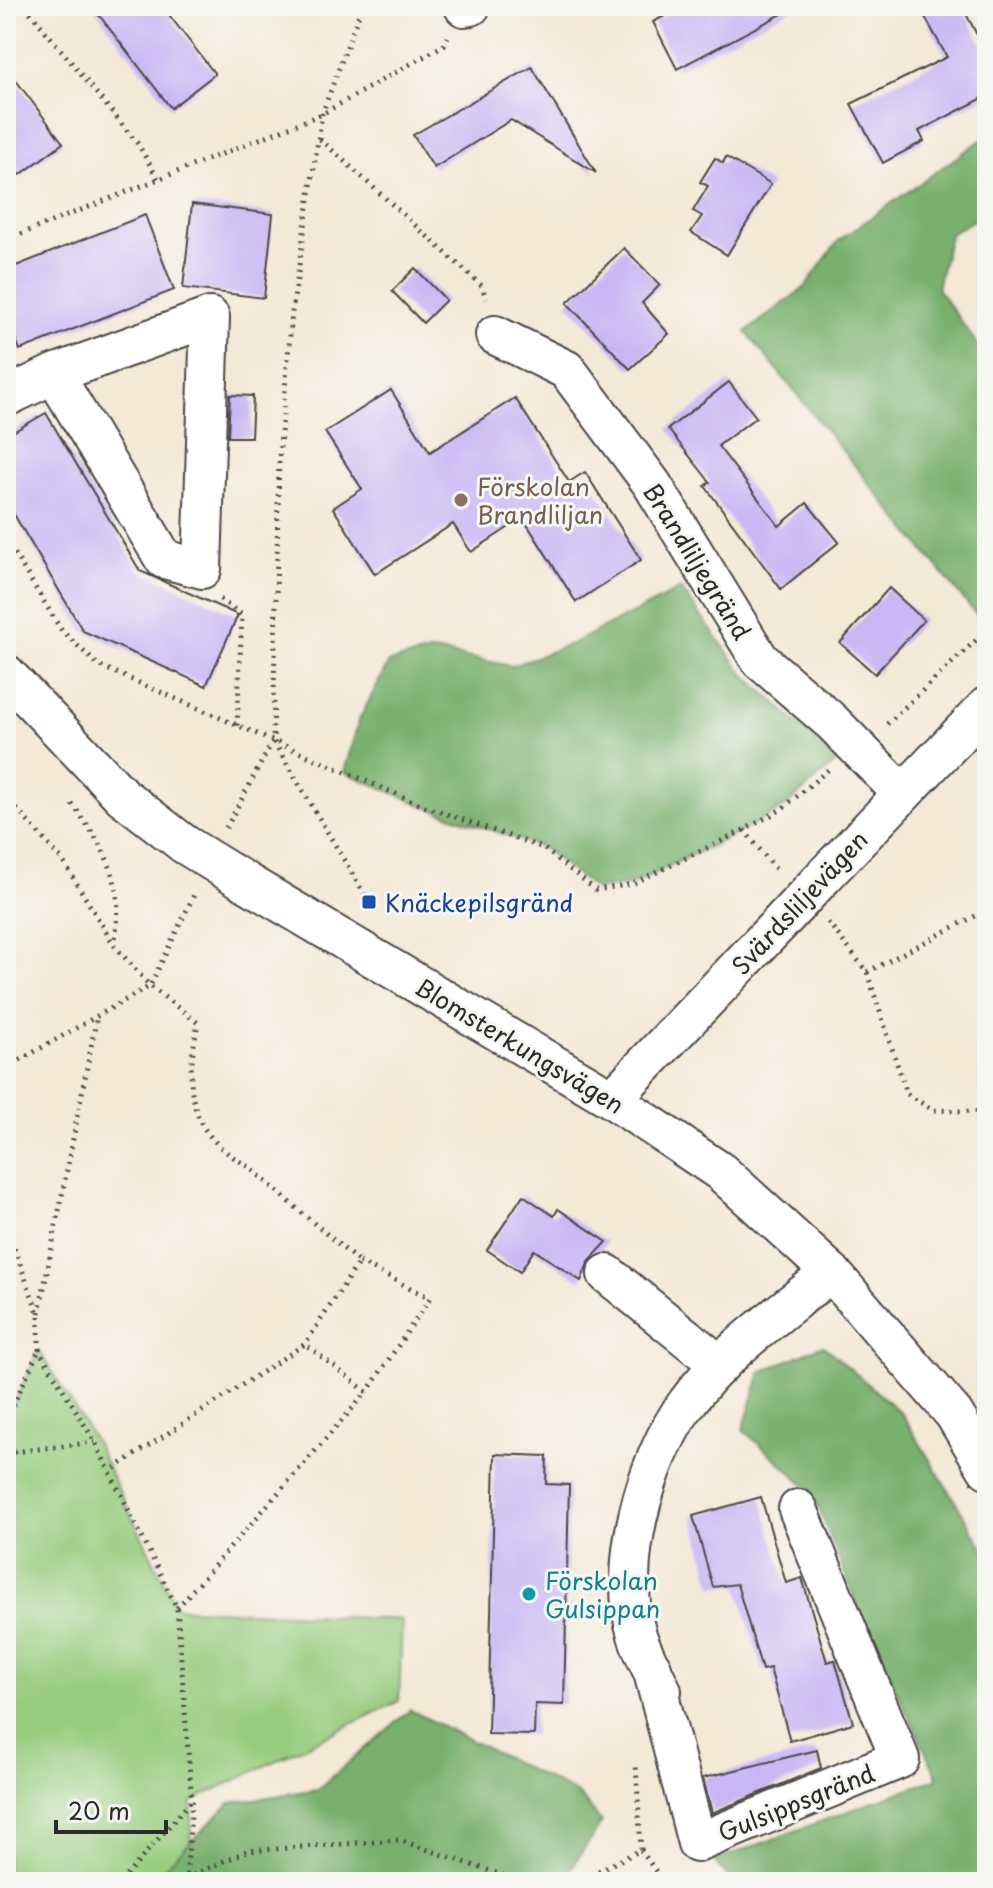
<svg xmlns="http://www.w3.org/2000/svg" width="993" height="1888" font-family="'Playpen Sans',sans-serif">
<rect width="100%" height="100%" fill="#f6f6f2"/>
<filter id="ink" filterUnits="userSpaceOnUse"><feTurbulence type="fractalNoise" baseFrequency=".0125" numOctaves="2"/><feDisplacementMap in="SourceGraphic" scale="16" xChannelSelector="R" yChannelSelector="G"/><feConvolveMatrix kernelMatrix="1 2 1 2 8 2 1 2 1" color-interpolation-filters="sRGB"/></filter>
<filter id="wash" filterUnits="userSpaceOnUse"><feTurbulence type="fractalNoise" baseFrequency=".006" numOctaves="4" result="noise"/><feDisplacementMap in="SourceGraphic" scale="32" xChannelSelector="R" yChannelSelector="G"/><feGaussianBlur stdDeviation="1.8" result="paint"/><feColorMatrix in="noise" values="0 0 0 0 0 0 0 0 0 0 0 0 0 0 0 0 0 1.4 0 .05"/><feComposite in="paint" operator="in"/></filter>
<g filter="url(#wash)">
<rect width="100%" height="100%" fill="#f4e8d6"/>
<path fill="#97cc7e" stroke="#617c54" stroke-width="2" d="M39,1350L95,1442L177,1608L402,1620L399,1701L192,1801L189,1863L141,1882H6V1420Z"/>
<g fill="#79b06d" stroke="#526e4c" stroke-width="2">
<path d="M987,136V212L950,234L937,288L987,358V604L977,616L746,332L805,287L838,241Z"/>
<path d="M681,589L743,673L838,761L782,809L744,830L632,884L596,890L543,848L424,806L344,772L359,720L389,662L434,651L512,666L573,643Z"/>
<path d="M823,1345L902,1414L987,1554V1882H733L714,1861L938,1778L864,1622L812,1491L743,1430L761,1372Z"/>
<path d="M410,1710L578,1794L602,1822L562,1882H150L230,1803L318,1789Z"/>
</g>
<g id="blocks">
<g fill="#c8b7f4">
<path d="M92,6H162L215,74L171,108Z"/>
<path d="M684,6H797L677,69L653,22Z"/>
<path d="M919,6H962L987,54V96L919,131L924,141L883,163L851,104L947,57Z"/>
<path d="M6,67L63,143L20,175L6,157Z"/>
<path d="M532,67L596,173L511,120L434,168L413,135Z"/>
<path d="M726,157L771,184L727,255L691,232L702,216L693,211L708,186L700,182L715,158L723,163Z"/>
<path d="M192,204L273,214L264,298L183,288Z"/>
<path d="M145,215L174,290L20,350L6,315V270Z"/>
<path d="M624,248L660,285L642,303L669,334L630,369L567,303Z"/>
<path d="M415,268L446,300L423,323L392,291Z"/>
<path d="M729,382L756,417L718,446L779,526L807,503L839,542L781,589L705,486L710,482L668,429Z"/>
<path d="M391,390L430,452L515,398L569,482L585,472L641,560L576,602L523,518L471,552L453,524L375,574L333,508L362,489L325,432Z"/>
<path d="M230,395L253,396L251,437H228Z"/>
<path d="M46,413L140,571L238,615L206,686L83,631L6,501V436Z"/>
<path d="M889,588L924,620L875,674L840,643Z"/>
<path d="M523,1195L554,1216L558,1209L607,1242L589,1261L581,1281L534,1250L520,1272L487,1250Z"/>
<path d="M495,1454L547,1456L546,1484L569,1485L564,1705L535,1704L534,1735L488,1734Z"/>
<path d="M761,1497L786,1583L802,1578L827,1662L835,1660L853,1723L790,1741L770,1668L762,1670L737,1584L713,1587L693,1516Z"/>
<path d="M817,1750L821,1768L712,1813L703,1778Z"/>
</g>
</g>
</g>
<g filter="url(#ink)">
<use href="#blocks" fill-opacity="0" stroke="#494745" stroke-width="2"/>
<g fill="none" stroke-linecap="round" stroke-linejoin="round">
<g stroke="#494745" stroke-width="42">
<g id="minor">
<path d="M464,7L471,6"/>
<path d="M495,335L567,370L652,484L760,660L832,722L902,793"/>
<path d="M6,397L54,374L210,317L202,569L164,559L54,374"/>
<path d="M6,674L122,796L184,844"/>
<path d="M825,875L987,706"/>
<path d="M244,881L612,1099L721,1172L831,1272L954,1414L987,1469"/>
<path d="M612,1099L777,926"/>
<path d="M607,1274L720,1365"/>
<path d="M652,1668L697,1843L900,1759L798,1509"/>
<path d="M662,1691C654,1673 643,1654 637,1635C616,1567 645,1459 687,1403C724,1351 783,1312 831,1272"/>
</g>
</g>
<g stroke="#494745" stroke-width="5" stroke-dasharray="2 6" stroke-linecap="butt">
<path d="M25,6L138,144L158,179"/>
<path d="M320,139L482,286L486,299"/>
<path d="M6,240L322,114L444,45L448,37"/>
<path d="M6,540L62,631L98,665L424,806L543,848L596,890L632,884L744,830L782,809L829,769"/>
<path d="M220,599L242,615L237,727"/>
<path d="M887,724L987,630"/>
<path d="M274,742L369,902"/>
<path d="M6,797L63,861L114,945L150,986L198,1023C185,1086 185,1132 248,1166L359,1262L305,1344L110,1471"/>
<path d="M72,804C108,851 126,885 114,944"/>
<path d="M226,828L273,741L279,457L292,312L322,114L362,6"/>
<path d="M744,830L779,873"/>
<path d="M828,922L867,972L907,1094L933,1110L987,1112"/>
<path d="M867,972L987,910"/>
<path d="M6,1068L150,986L194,895"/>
<path d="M6,1226L39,1315V1350L95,1442L177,1608L192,1801L186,1882"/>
<path d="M359,1262L430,1298L367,1392"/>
<path d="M39,1313L97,1016"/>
<path d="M6,1420L39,1350"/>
<path d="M6,1453L95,1442"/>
<path d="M177,1608L367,1392L305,1344"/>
<path d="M641,1850L663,1882"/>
<path d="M186,1878L247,1851L399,1840L523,1882"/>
<path d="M121,1882L191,1801"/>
<path d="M560,1882L592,1874L641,1850L636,1763"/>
</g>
<use href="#minor" stroke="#fff" stroke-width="38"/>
<g stroke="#494745" stroke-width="42" stroke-linecap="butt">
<g id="minor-bridge">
<path d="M184,844L244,881"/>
<path d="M777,926L825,875"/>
</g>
</g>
<use href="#minor-bridge" stroke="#fff" stroke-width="38"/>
</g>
</g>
<circle fill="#8d6e63" stroke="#f6f6f2" stroke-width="3" cx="461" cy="500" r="8"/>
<rect fill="#1a4fb4" stroke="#f6f6f2" stroke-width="3" x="361" y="894" width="16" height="16" rx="4"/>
<circle fill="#0f9aa8" stroke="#f6f6f2" stroke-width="3" cx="529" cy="1594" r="8"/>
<g text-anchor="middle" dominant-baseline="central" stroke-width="6" stroke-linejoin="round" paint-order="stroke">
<g font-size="24" fill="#785e54" stroke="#f6f6f2" text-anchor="start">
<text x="477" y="486">Förskolan<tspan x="477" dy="28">Brandliljan</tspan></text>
</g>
<g font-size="24" fill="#2b2b2b" stroke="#f6f6f2">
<text transform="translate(698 561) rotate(58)">Brandliljegränd</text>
<text transform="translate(799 902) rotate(-47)">Svärdsliljevägen</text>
<text transform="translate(520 1045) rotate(31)">Blomsterkungsvägen</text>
<text transform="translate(796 1802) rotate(-22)">Gulsippsgränd</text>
</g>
<g font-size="24" fill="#164399" stroke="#f6f6f2" text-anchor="start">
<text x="385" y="902">Knäckepilsgränd</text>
</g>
<g font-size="24" fill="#0d838f" stroke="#f6f6f2" text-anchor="start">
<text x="545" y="1580">Förskolan<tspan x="545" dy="28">Gulsippan</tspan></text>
</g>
</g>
<rect width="993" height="1888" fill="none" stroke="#f6f6f2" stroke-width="32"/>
<path d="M56 1820v12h110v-12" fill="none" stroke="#2b2b2b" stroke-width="4"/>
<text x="68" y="1820" font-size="24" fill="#2b2b2b" stroke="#f6f6f2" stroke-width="6" paint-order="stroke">20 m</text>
</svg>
